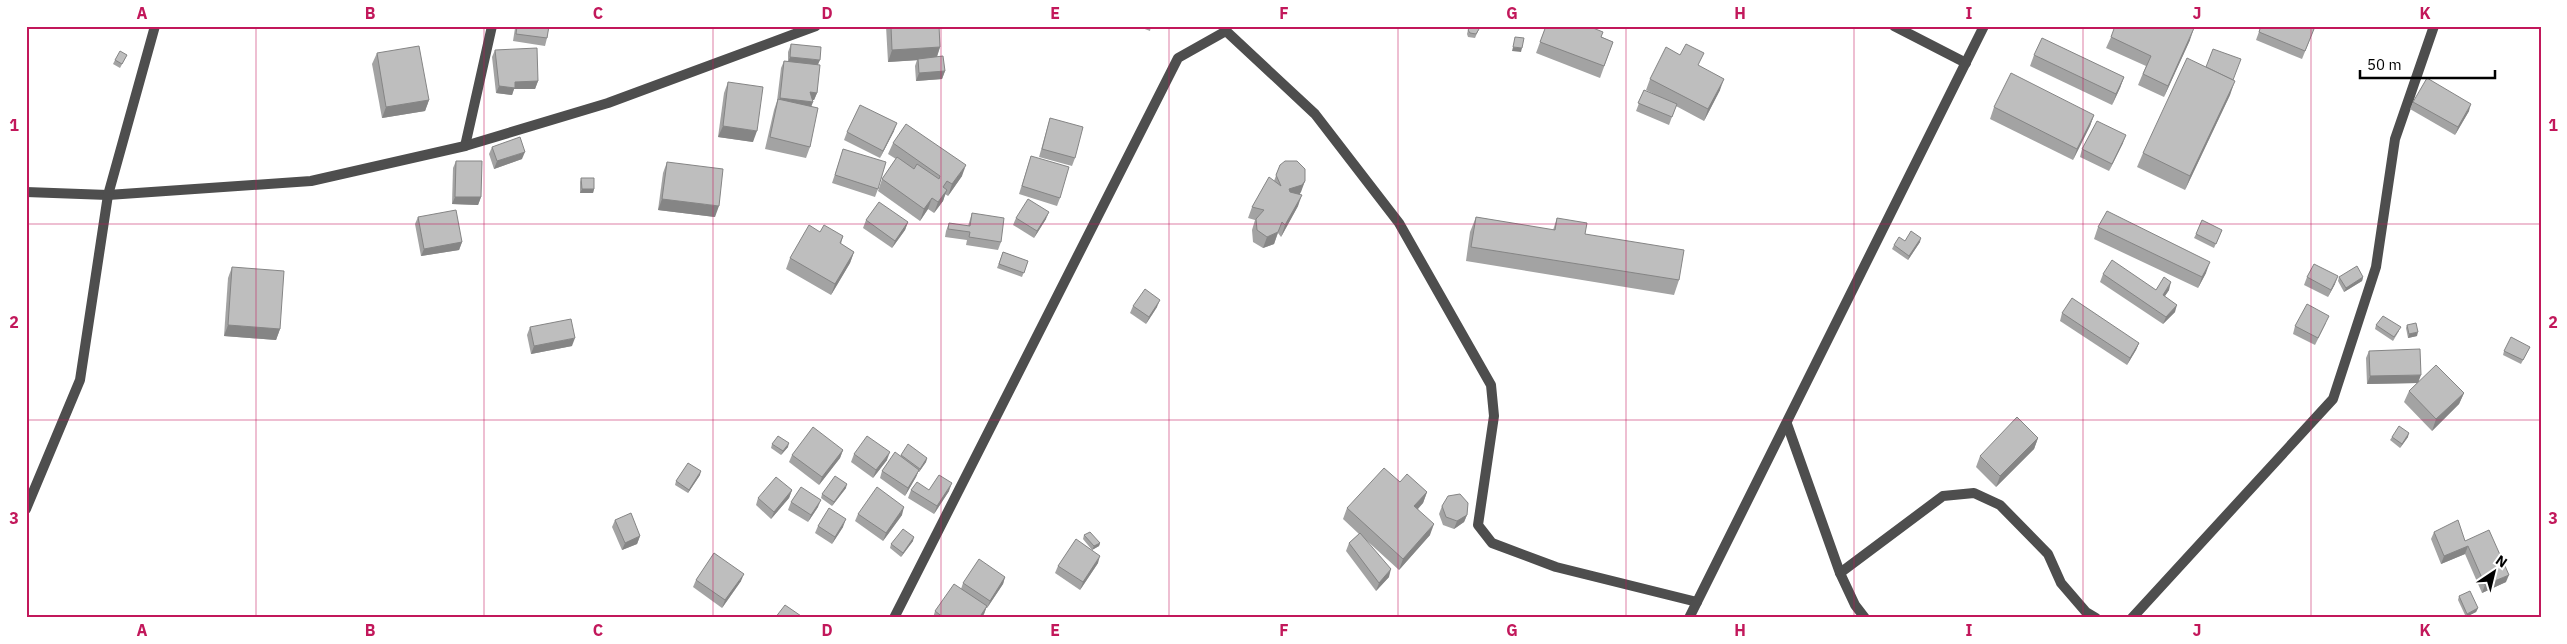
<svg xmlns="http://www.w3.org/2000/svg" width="2567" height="644" font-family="'IBM Plex Sans',sans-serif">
<rect width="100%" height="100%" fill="#fff"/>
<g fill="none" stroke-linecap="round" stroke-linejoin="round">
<g stroke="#4e4e4e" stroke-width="10">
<path d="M1894,26L1966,63"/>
<path d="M1226,31L1315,114L1399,223L1491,385L1494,416L1478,525L1492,543L1556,567L1697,602"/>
<path d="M465,146L492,26"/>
<path d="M26,192L108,195L311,181L465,146L608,103L816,26"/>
<path d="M1787,424L1840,573L1855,605L1865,618"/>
<path d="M26,509L80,380L108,195L155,26"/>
<path d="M1840,573L1943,496L1974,493L2000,505L2048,554L2061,583L2086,612L2096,618"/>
<path d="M894,618L1178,58L1226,31L1224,26"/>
<path d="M1689,618L1984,26"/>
<path d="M2132,618L2333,399L2376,267L2395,139L2434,26"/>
</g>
</g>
<g fill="#a3a3a3">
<path d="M513,26H549L547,38L545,46L513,41L515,28Z"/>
<path d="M886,26H939L940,47L937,57L945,71L942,79L916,81L915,66L917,60L888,62Z"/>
<path d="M1137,26H1151L1150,31Z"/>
<path d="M1546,26L1602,37L1613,42L1600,78L1536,53Z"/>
<path d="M2261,26L2311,37L2302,59L2256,40Z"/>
<path d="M1479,29L1475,38L1468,37L1467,34L1468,30Z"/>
<path d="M2111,37L2190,40L2164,97L2138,85L2146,66L2106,48Z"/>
<path d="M791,44L818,64L817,93L814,100H812L811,107L810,147L806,158L765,149L774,110L777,101L781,68L784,61H788V52Z"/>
<path d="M495,50L538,81L535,89H514L512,95L496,93L492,57Z"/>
<path d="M377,53L429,100L425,111L382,118L372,64Z"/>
<path d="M127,55L120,68L113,64L115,60Z"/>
<path d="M2034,55L2124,77L2120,88L2112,105L2030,66Z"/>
<path d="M1699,66L1720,90L1704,121L1676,106L1669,125L1636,111L1644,90L1656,95L1646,90L1650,79Z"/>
<path d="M2233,80L2230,95L2185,190L2137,167L2143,153Z"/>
<path d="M728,82L753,142L718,137L724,93Z"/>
<path d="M2413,102L2469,111L2455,135L2410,109Z"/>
<path d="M1994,107L2094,115L2090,126L2073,160L1990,119Z"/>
<path d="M1050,118L1075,158L1072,166L1039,157Z"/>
<path d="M894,131L880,158L844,140L847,132Z"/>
<path d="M893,143L962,176L948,196L945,194L943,201L934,213L928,209L920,221L878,191L882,179L896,159L888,154Z"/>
<path d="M2123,143L2109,171L2080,157L2082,149Z"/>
<path d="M492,147L522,159L494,169L489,154Z"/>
<path d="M841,156L878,189L875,197L832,183Z"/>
<path d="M1031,156L1060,198L1057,206L1019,194Z"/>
<path d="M456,161L481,197L478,205L452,204L453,168Z"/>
<path d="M667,162L715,217L658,210L663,173Z"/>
<path d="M1280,165L1305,181L1299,194L1298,206L1281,237L1278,233L1274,244L1263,248L1253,242L1252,230L1255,220L1248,218L1252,207L1274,181Z"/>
<path d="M581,178L594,189L593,193H580V182Z"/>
<path d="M972,213L1001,242L998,250L966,245L967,240L945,237L946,231L949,223L968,226Z"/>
<path d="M418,217L462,242L459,250L421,256L415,224Z"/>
<path d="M1476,217L1553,230L1557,218L1585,234L1679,280L1674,295L1466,261L1470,232Z"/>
<path d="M1016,218L1046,219L1034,238L1013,225Z"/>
<path d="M866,220L908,222L905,230L892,248L863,228Z"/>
<path d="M2098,227L2206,273L2198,288L2094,239Z"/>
<path d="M2222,230L2214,248L2194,238L2196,234Z"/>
<path d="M820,232L843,236L841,244L854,252L850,263L831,295L786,269L790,258Z"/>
<path d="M1905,241L1920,242L1908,260L1892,249L1894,245Z"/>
<path d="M1003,252L1028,261L1022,277L997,268Z"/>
<path d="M232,267L280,329L276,340L224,336L228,278Z"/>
<path d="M2103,274L2156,290H2169L2165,296L2175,312L2163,324L2100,282Z"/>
<path d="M2307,277L2335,284L2328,297L2304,285Z"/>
<path d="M2339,277H2363L2362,281L2344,292L2338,281Z"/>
<path d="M1133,306L1157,307L1146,324L1130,313Z"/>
<path d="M2062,313L2139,343L2136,350L2127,365L2060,321Z"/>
<path d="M2326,323L2315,345L2293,334L2295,326Z"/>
<path d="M2376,325L2399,331L2393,341L2375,329Z"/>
<path d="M2407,325L2417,336L2408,338L2406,328Z"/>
<path d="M530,327L572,346L531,354L527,335Z"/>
<path d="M2530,347L2521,364L2503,355L2504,351Z"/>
<path d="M2369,351L2419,381L2464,393L2459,404L2432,431L2404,402L2409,391L2417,383L2367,384L2366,358Z"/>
<path d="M2392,437H2408L2400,448L2390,440Z"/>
<path d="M2038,438L2034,449L1996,487L1976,467L1980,456Z"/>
<path d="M772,444L788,447L781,455L771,448Z"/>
<path d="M843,450L840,458L819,485L789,462L792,455Z"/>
<path d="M854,454L887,460L873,478L851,462Z"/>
<path d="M901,455L927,458L926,462L919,472H918L916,477L905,496L880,478L882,471L900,456Z"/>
<path d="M700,475L688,493L675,485L676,481Z"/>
<path d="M1400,482L1427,492L1423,503L1418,509L1430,535L1399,570L1365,539L1389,577L1376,591L1346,551L1349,543L1359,534L1343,519L1347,508Z"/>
<path d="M846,488L832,506L821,498L822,494Z"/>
<path d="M792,490L789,498L771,519L756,505L758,498Z"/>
<path d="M911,490H929L949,491L934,514L908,498Z"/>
<path d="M791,502L818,507L808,522L788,510Z"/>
<path d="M1442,506L1467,515L1464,522L1454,529L1443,525L1439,514Z"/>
<path d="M858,514L902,515L883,541L855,521Z"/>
<path d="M615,520L640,536L637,544L622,550L612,527Z"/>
<path d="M818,526L843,527L832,544L815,533Z"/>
<path d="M2434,532L2465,541L2506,582L2482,593L2465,554L2441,564L2431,539Z"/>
<path d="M1084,535L1100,543L1099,546L1092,550L1083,539Z"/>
<path d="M913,541L901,557L890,548L891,544Z"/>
<path d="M1098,563L1080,590L1055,573L1058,566Z"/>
<path d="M1005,577L1003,584L987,608H986L984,614L981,618H933L935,611L961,589L963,583Z"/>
<path d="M696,580L741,581L722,608L693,587Z"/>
<path d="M2459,596L2478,608L2476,612L2466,617L2458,600Z"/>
</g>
<g fill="#858585">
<path d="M2194,28L2190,40L2164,97L2168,86Z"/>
<path d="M940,47L936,59L888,62L892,50Z"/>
<path d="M1513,47L1522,48L1521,52L1512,51Z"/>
<path d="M790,57L820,60L817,67L787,65Z"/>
<path d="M945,71L942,79L916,81L919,73Z"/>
<path d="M2124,77L2120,88L2112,105L2116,94Z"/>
<path d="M1724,79L1720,90L1704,121L1708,109Z"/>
<path d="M538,81L535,89H514L512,95L496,93L499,86L515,82Z"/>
<path d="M2235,81L2230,95L2185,190L2190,176Z"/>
<path d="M810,92L817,93L814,100H807Z"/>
<path d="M780,98L813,102L810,110L777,106Z"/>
<path d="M429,100L425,111L382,118L386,107Z"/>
<path d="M2471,104L2469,111L2455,135L2458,127Z"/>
<path d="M2094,115L2090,126L2073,160L2077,149Z"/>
<path d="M897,123L894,131L880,158L883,151Z"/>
<path d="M723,126L757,131L753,142L718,137Z"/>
<path d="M2126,135L2123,143L2109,171L2112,164Z"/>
<path d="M525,152L522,159L494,169L497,161Z"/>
<path d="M966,165L962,176L948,196L952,184Z"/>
<path d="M1305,181L1301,192L1298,197L1285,201L1289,189Z"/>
<path d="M582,189H594L593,193H580Z"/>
<path d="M947,190L943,201L934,213L938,202Z"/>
<path d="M1302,195L1298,206L1281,237L1285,225Z"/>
<path d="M455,197H481L478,205L452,204Z"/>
<path d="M932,198L928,209L920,221L924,209Z"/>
<path d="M662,199L719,206L715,217L658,210Z"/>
<path d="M1049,212L1046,219L1034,238L1037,231Z"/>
<path d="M908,222L905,230L892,248L895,241Z"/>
<path d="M1278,232L1274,244L1263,248L1267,237Z"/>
<path d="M1921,238L1920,242L1908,260L1909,256Z"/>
<path d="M462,242L459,250L421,256L424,249Z"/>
<path d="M854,252L850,263L831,295L835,284Z"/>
<path d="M2210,262L2206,273L2198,288L2202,277Z"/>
<path d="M2338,276L2335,284L2328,297L2331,290Z"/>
<path d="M2363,277L2362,281L2344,292L2346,288Z"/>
<path d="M2171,282L2169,290L2160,303L2163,295Z"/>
<path d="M1160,300L1157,307L1146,324L1149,317Z"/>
<path d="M2177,305L2175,312L2163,324L2166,317Z"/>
<path d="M228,325L280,329L276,340L224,336Z"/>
<path d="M2418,332L2417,336L2408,338L2409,334Z"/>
<path d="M575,338L572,346L531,354L534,346Z"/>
<path d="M2139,343L2136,350L2127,365L2130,358Z"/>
<path d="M2421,375L2418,383L2367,384L2370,376Z"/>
<path d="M2464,393L2459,404L2432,431L2436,419Z"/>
<path d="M2409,433L2408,437L2400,448L2402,444Z"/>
<path d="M2038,438L2034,449L1996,487L2000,476Z"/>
<path d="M789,443L788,447L781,455L783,451Z"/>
<path d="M843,450L840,458L819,485L822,477Z"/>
<path d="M890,452L887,460L873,478L876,470Z"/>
<path d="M927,458L926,462L919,472L920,469Z"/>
<path d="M919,470L916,477L905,496L908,488Z"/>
<path d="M701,471L700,475L688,493L689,490Z"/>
<path d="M952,483L949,491L934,514L937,506Z"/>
<path d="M847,484L846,488L832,506L834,502Z"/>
<path d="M792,490L789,498L771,519L774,512Z"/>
<path d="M1427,492L1423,503L1410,517L1414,506Z"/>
<path d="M821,500L818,507L808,522L811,515Z"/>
<path d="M904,507L902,515L883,541L886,533Z"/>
<path d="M1467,515L1464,522L1454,529L1457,521Z"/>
<path d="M846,519L843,527L832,544L835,537Z"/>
<path d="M1434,524L1430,535L1399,570L1403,559Z"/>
<path d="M640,536L637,544L622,550L625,543Z"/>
<path d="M914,537L913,541L901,557L903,553Z"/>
<path d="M1100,543L1099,546L1092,550L1094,546Z"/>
<path d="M2468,546L2465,554L2441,564L2444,556Z"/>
<path d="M1100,556L1098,563L1080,590L1083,582Z"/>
<path d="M1391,569L1389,577L1376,591L1379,583Z"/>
<path d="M744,574L741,581L722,608L725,600Z"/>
<path d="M2509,575L2506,582L2482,593L2485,585Z"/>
<path d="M1005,577L1003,584L987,608L990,601Z"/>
<path d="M987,606L984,614L981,618H979Z"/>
<path d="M2478,608L2476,612L2466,617L2467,614Z"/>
</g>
<g fill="#bebebe" stroke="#858585">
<path d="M517,26H549L547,38L516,34Z"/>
<path d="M891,26H939L940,47L892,50Z"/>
<path d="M1471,26H1478L1479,29L1476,34L1470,33L1468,30Z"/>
<path d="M1546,26H1588L1603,32L1601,37L1613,42L1604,66L1540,42Z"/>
<path d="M2115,26H2190L2194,28L2168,86L2143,74L2151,56L2111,37Z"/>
<path d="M2261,26H2306L2314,29L2305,51L2259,32Z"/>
<path d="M1515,37L1524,38L1522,48L1513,47Z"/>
<path d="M2042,38L2124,77L2116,94L2034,55Z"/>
<path d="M791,44L821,47L820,60L790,57Z"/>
<path d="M1686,44L1704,53L1698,65L1724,79L1708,109L1650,79L1666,47L1680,55Z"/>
<path d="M419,46L429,100L386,107L377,53Z"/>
<path d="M537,48L538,81L515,82V88L499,86L495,50Z"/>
<path d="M2213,49L2241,59L2233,80L2206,67Z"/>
<path d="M120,51L127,55L122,64L115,60Z"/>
<path d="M943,56L945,71L919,73L918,59Z"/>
<path d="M2187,58L2235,81L2190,176L2143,153Z"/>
<path d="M784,61L820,65L817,93L810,92L813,102L780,98Z"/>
<path d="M2011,73L2094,115L2077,149L1994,107Z"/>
<path d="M2427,78L2471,104L2458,127L2413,102Z"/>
<path d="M728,82L763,87L757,131L723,126Z"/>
<path d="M1644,90L1677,104L1672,117L1638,103Z"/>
<path d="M778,99L818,108L810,147L770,137Z"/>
<path d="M860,105L897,123L883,151L847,132Z"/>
<path d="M1050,118L1083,127L1075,158L1042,149Z"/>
<path d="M2097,121L2126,135L2112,164L2082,149Z"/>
<path d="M906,124L966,165L952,184L947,181L943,187L947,190L938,202L932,198L924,209L882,179L897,157L914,169L917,164L939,179L940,176L893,143Z"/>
<path d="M520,137L525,152L497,161L492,147Z"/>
<path d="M843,149L886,162L878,189L835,175Z"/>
<path d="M1031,156L1069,167L1060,198L1022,186Z"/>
<path d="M456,161H482L481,197H455Z"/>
<path d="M1285,161H1297L1305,169V181L1302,185L1289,189L1290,192L1302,195L1285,225L1282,222L1278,232L1267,237L1257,230L1256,219L1264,210L1252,207L1269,177L1281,186L1276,175L1280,165Z"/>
<path d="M667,162L723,169L719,206L662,199Z"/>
<path d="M581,178H594V189H582Z"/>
<path d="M1028,199L1049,212L1037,231L1016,218Z"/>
<path d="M879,202L908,222L895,241L866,220Z"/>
<path d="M456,210L462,242L424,249L418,217Z"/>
<path d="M2107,211L2210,262L2202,277L2098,227Z"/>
<path d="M972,213L1004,218L1001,242L969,237L970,232L948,229L949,223L970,226Z"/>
<path d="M1476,217L1555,230L1557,218L1587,223L1585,234L1684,250L1679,280L1471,247Z"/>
<path d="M2202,220L2222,230L2216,244L2196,234Z"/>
<path d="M809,225L820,232L824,225L843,236L840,243L854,252L835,284L790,258Z"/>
<path d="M1911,231L1921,238L1909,256L1894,245L1899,237L1905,241Z"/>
<path d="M1003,252L1028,261L1024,273L999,264Z"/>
<path d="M2112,260L2156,290L2164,277L2171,282L2163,295L2177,305L2166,317L2103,274Z"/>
<path d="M2314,264L2338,276L2331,290L2307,277Z"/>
<path d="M2357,266L2363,277L2346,288L2339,277Z"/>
<path d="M232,267L284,271L280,329L228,325Z"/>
<path d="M1145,289L1160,300L1149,317L1133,306Z"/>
<path d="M2072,298L2139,343L2130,358L2062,313Z"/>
<path d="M2307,304L2329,316L2318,338L2295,326Z"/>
<path d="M2383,316L2401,327L2394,337L2376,325Z"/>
<path d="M571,319L575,338L534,346L530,327Z"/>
<path d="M2416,323L2418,332L2409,334L2407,325Z"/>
<path d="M2511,337L2530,347L2523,360L2504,351Z"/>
<path d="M2420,349L2421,375L2370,376L2369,351Z"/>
<path d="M2436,365L2464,393L2436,419L2409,391Z"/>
<path d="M2017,417L2038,438L2000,476L1980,456Z"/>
<path d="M2399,426L2409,433L2402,444L2392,437Z"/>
<path d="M813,427L843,450L822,477L792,455Z"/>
<path d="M778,436L789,443L783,451L772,444Z"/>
<path d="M867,436L890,452L876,470L854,454Z"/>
<path d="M908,444L927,458L920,469L901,455Z"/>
<path d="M895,452L919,470L908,488L882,471Z"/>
<path d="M688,463L701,471L689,490L676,481Z"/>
<path d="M1384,468L1400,482L1407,474L1427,492L1414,506L1434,524L1403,559L1347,508Z"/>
<path d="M939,475L952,483L937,506L911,490L917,482L929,490Z"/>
<path d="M835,476L847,484L834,502L822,494Z"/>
<path d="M776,477L792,490L774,512L758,498Z"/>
<path d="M801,487L821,500L811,515L791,502Z"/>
<path d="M877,487L904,507L886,533L858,514Z"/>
<path d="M1460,494L1468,503L1467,515L1457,521L1446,517L1442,506L1448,496Z"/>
<path d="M829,508L846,519L835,537L818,526Z"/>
<path d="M631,513L640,536L625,543L615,520Z"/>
<path d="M2458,520L2465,541L2489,530L2509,575L2485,585L2468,546L2444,556L2434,532Z"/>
<path d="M903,529L914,537L903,553L891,544Z"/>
<path d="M1090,532L1100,543L1094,546L1084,535Z"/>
<path d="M1360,533L1391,569L1379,583L1349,543Z"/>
<path d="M1076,539L1100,556L1083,582L1058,566Z"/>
<path d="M714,553L744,574L725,600L696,580Z"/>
<path d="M979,559L1005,577L990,601L963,583Z"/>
<path d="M954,584L987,606L979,618H944L935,611Z"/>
<path d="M2470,591L2478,608L2467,614L2459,596Z"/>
<path d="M785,605L804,618H775Z"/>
</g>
<path fill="none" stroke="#c2185b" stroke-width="1" stroke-opacity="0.55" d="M256,26V618M484,26V618M713,26V618M941,26V618M1169,26V618M1398,26V618M1626,26V618M1854,26V618M2083,26V618M2311,26V618M26,224H2541M26,420H2541"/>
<rect width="2567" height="644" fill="none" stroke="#ffffff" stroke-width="55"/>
<g transform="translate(2494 572) rotate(35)" stroke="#ffffff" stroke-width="4" paint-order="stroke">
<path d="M0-4L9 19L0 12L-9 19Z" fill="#000000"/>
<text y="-8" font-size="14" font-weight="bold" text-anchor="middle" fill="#000000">N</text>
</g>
<path d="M2360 70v8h135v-8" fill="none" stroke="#000000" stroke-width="2.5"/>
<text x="2367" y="70" font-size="15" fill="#000000" stroke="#ffffff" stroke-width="4" paint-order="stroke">50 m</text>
<rect x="28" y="28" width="2512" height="588" fill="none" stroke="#c2185b" stroke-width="2"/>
<g font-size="16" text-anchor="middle" font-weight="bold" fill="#c2185b">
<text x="142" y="19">A</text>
<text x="370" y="19">B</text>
<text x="598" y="19">C</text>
<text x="827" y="19">D</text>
<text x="1055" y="19">E</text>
<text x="1284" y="19">F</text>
<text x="1512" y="19">G</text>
<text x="1740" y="19">H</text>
<text x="1969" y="19">I</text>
<text x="2197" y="19">J</text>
<text x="2425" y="19">K</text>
<text x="14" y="131">1</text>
<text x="2553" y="131">1</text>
<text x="14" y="328">2</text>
<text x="2553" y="328">2</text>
<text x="14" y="524">3</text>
<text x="2553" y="524">3</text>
<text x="142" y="636">A</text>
<text x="370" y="636">B</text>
<text x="598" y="636">C</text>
<text x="827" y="636">D</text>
<text x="1055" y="636">E</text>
<text x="1284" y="636">F</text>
<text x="1512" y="636">G</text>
<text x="1740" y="636">H</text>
<text x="1969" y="636">I</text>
<text x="2197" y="636">J</text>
<text x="2425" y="636">K</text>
</g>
</svg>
